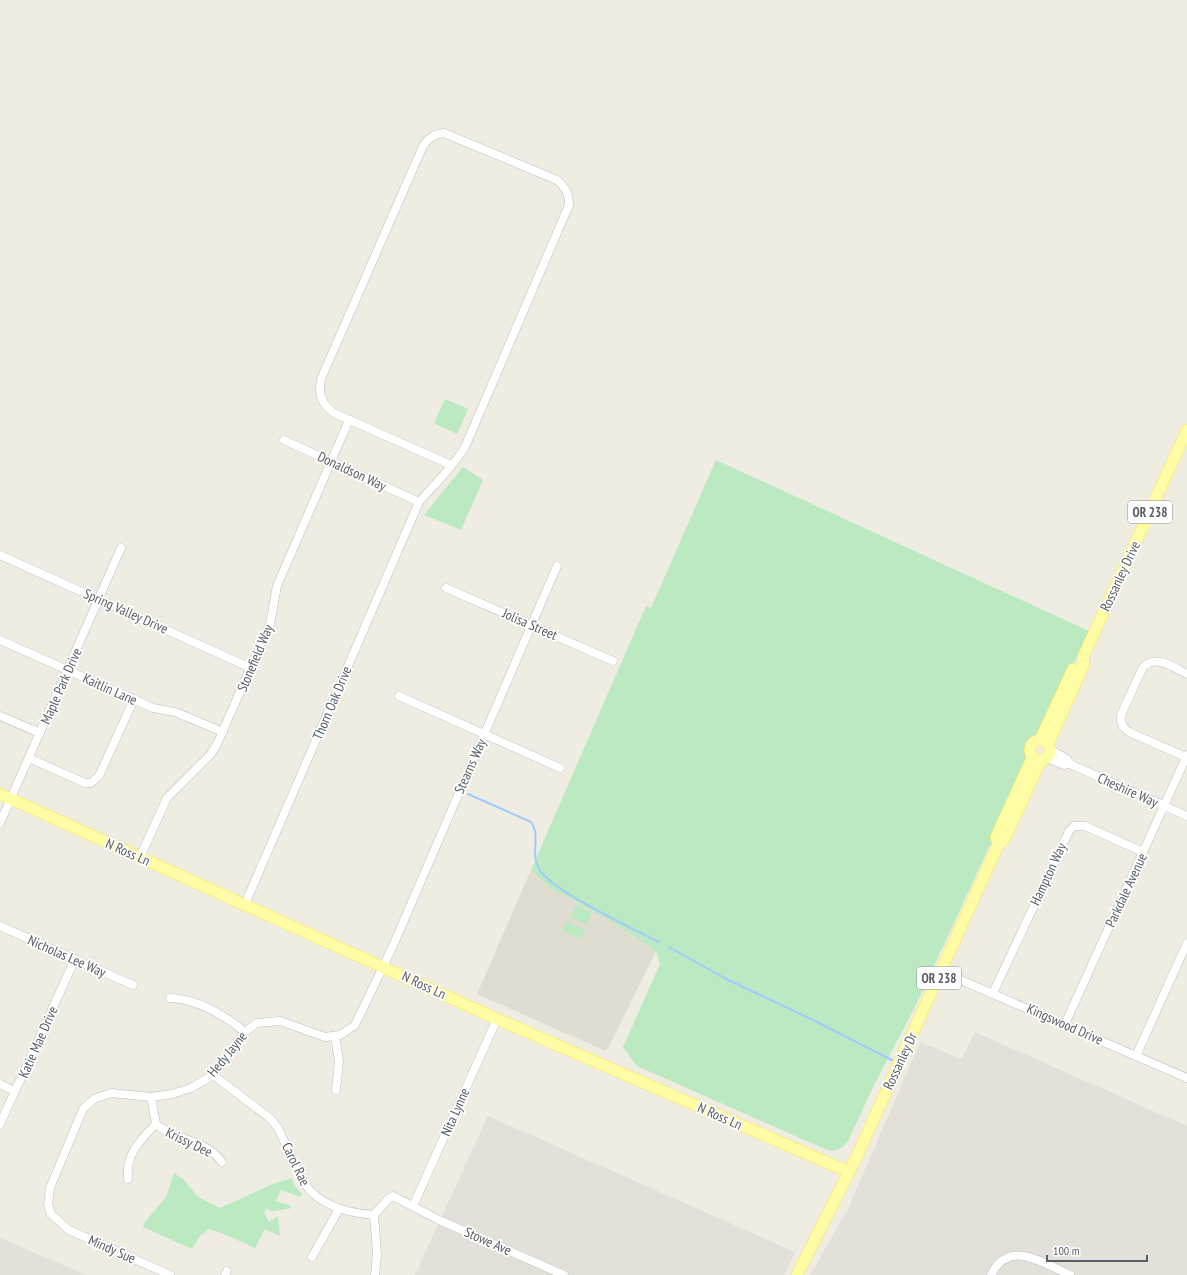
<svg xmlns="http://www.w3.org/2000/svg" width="1187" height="1275" font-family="'PT Sans Narrow',sans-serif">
<rect width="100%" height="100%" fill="#efede1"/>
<g fill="#e2e0d9">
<path d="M975,1032L1187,1126V1275H810L848,1209L920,1042L962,1059Z"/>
<path d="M488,1116L795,1252L784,1275H415Z"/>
<path d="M0,1238L86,1275H0Z"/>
</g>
<path fill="#deddd0" d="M531,870L551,888L607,919L656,951L608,1049L605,1051L477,994Z"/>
<g fill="#bbe9c1">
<path d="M445,399L468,409L457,434L434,423Z"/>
<path d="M716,460L1089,631L916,1005L874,1085L848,1141C842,1150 836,1151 827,1150L637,1066L623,1047L660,964L656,951L607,919L551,888L531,870L646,606L651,608Z"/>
<path d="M463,467L483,480L461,530L424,515Z"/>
<path d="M576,905L592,913L586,925L570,917Z"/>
<path d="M567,921L585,931L581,939L562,930Z"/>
<path d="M174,1173L184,1180L198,1197L220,1208L273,1184L292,1178L295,1186L302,1194L301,1197L281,1190L276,1201L291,1206L289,1209L271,1211L267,1208L264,1212L269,1222L278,1216L280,1236L265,1229L255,1248L224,1234L209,1229L200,1236L192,1249L143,1227L145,1222L166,1197Z"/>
</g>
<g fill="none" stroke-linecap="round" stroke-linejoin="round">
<g stroke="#a1caff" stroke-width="2">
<path d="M468,794L531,822C541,835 530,854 539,869C552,891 633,929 659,942"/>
<path d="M669,947L726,979L811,1019L892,1060"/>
</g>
<g stroke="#bcbec4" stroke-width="9">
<g id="minor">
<path d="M284,440L419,502"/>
<path d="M0,555L251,668"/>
<path d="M446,588L613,661"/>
<path d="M0,640L153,708L175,712L223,732"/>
<path d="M399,696L560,768"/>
<path d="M0,716L40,733"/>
<path d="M1051,750L1067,759L1070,764L1187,816"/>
<path d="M1186,757L1131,733C1123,728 1120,724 1121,715L1143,667C1156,654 1173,667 1187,674"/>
<path d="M29,758L85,783H91L99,776L134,699"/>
<path d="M1047,758L1064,765L1070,764"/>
<path d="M0,823L121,548"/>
<path d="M140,857L167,798L211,754L217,744L270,624L277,586L349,420"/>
<path d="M245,904L419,502C435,484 453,467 465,447L569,205C569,193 566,188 557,180L444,133C434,134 429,138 423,146L321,379C318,395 321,403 334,413L451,465"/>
<path d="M0,926L133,985"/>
<path d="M942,972L1187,1078"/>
<path d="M993,993L1069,831L1074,826H1085L1143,852"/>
<path d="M170,998C198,999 224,1015 245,1032"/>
<path d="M1065,1024L1187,755"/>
<path d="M335,1036L339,1061L336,1090"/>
<path d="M1136,1056L1187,943"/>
<path d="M213,1075L271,1119L278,1128L303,1181C318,1206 347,1213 374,1215L388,1199L393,1196L439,1220L564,1275"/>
<path d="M0,1084L15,1091"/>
<path d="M0,1124L75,959"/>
<path d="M156,1124C175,1141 206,1139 222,1162"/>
<path d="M128,1179C125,1155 140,1140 156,1124L151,1097"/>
<path d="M413,1206L497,1019"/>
<path d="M374,1215L377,1254L375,1275"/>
<path d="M312,1257L339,1209"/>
<path d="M170,1275L69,1230L51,1214L48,1204L50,1188L83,1109L94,1099L111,1093L151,1097L172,1094L191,1088L213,1075L245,1032L257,1023L280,1021L325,1037L340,1035L355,1025L392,948L557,566"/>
<path d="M225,1275L227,1271"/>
<path d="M991,1275C1009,1238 1043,1263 1070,1275"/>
</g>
</g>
<g stroke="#ffe34a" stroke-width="12">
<g id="major">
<path d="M1040,740L1073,669"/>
<circle cx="1040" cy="750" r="10"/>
<path d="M1048,744L1084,664L1083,657L1187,430"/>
<path d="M0,794L497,1019L849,1172"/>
<path d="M998,845L996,837L1033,756"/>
<path d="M998,845L1004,840L1041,760"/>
<path d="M797,1275L856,1158L998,845"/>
</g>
</g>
<use href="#minor" stroke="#fff" stroke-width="8"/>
<use href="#major" stroke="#fffca6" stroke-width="11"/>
</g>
<g text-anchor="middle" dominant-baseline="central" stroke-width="3.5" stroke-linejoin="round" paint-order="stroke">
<g fill="#fff" stroke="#8c8e92" stroke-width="1">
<rect x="1128" y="501" width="44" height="22" rx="3"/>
<rect x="917" y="967" width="44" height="22" rx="3"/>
</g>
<g font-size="13" font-weight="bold" fill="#5a5d64">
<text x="1150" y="512">OR 238</text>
<text x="939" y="978">OR 238</text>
</g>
<g font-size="14" fill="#5a5d64" stroke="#fff">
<text transform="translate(352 471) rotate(25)">Donaldson Way</text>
<text transform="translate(1120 576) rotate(-65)">Rossanley Drive</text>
<text transform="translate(126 611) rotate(24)">Spring Valley Drive</text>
<text transform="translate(530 624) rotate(24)">Jolisa Street</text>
<text transform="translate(255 658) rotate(-67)">Stonefield Way</text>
<text transform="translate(61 686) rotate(-66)">Maple Park Drive</text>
<text transform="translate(110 689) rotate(24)">Kaitlin Lane</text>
<text transform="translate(332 703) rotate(-67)">Thorn Oak Drive</text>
<text transform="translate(470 766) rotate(-66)">Stearns Way</text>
<text transform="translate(1128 790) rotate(24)">Cheshire Way</text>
<text transform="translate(128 852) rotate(24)">N Ross Ln</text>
<text transform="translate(1048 874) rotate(-65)">Hampton Way</text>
<text transform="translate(1126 890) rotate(-65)">Parkdale Avenue</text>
<text transform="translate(67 956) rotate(24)">Nicholas Lee Way</text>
<text transform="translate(424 985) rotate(25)">N Ross Ln</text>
<text transform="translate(1065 1024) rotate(24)">Kingswood Drive</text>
<text transform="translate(38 1042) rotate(-66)">Katie Mae Drive</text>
<text transform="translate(227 1054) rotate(-51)">Hedy Jayne</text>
<text transform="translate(900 1061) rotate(-65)">Rossanley Dr</text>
<text transform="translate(455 1112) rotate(-66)">Nita Lynne</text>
<text transform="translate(720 1116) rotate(24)">N Ross Ln</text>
<text transform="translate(189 1142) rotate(26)">Krissy Dee</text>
<text transform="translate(296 1164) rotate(64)">Carol Rae</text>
<text transform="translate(488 1241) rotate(24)">Stowe Ave</text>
<text transform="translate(112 1249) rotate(24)">Mindy Sue</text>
</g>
</g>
<path d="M1047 1255v6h100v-6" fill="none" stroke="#5a5d64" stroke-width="2"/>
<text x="1053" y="1255" font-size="12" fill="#5a5d64" stroke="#ffffff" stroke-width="3" paint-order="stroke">100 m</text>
</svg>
